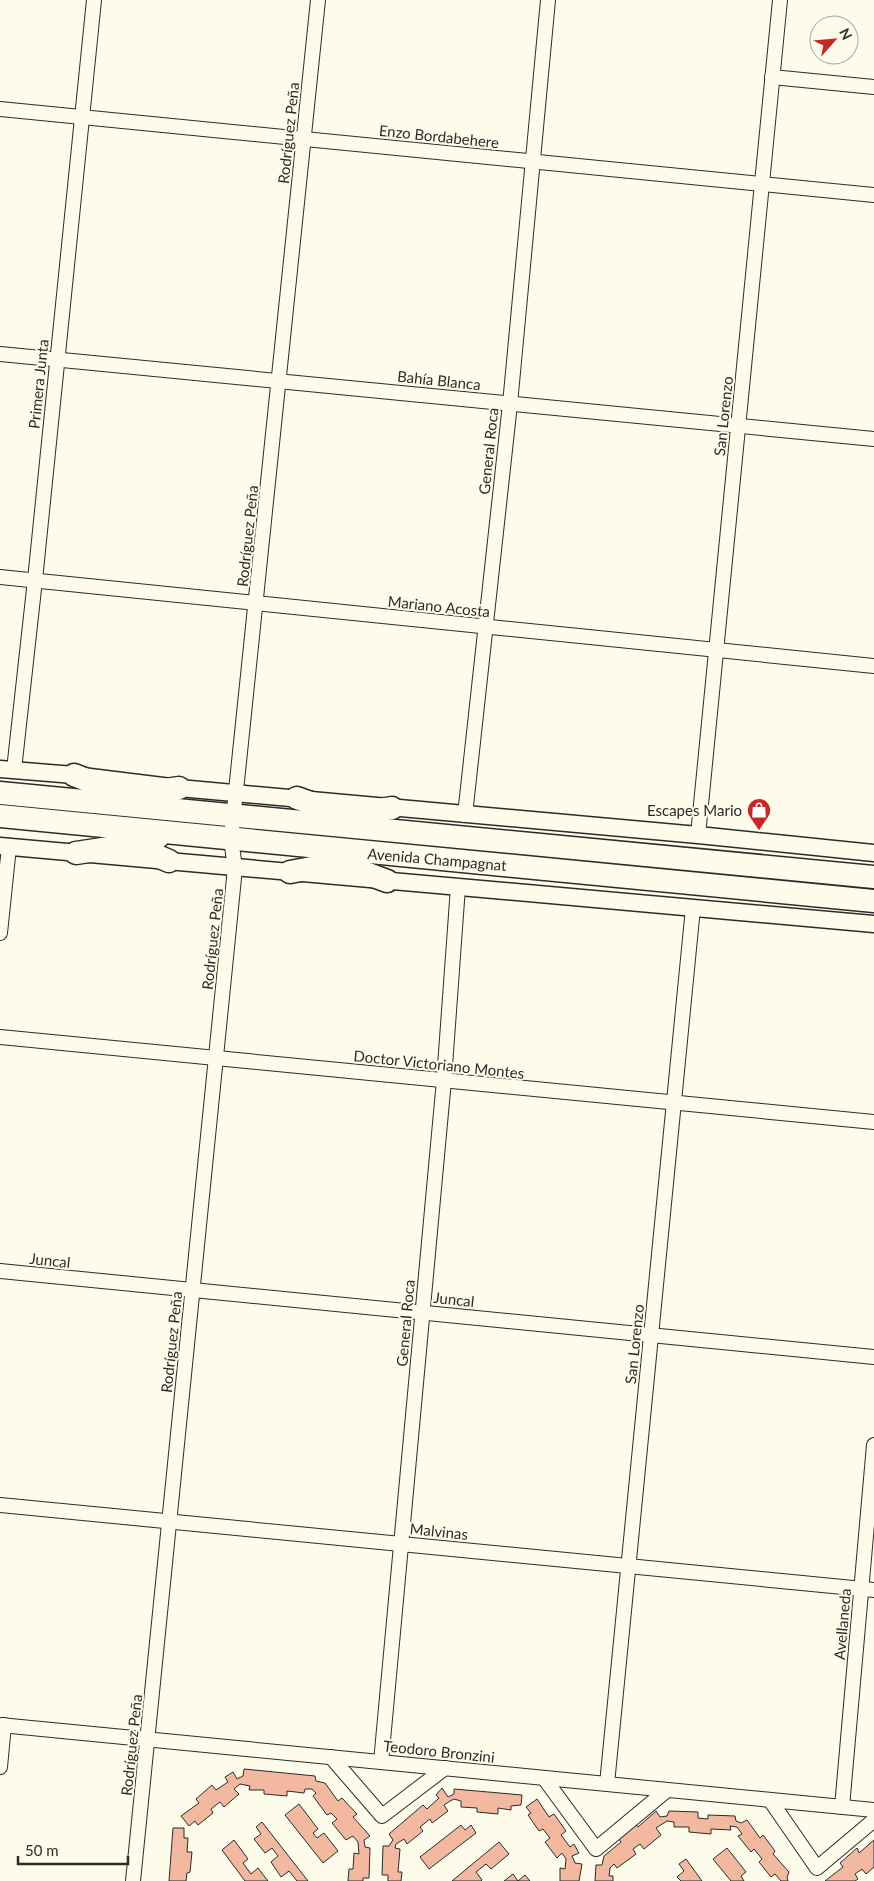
<svg xmlns="http://www.w3.org/2000/svg" width="874" height="1881" font-family="Lato,sans-serif">
<rect width="100%" height="100%" fill="#fdfbea"/>
<g fill="#f2b8a0" stroke="#2b2b2b">
<path d="M244,1769L315,1776L316,1781L325,1783L338,1801L342,1798L357,1814L353,1817L370,1836L364,1840L365,1847L370,1848L369,1878H363V1881H348L349,1869H353L354,1853L359,1854L358,1842L353,1836L346,1840L332,1823L337,1819L331,1813L327,1815L313,1796L316,1793L312,1789H305L304,1793L287,1791V1796L264,1794V1790H249L250,1786L240,1784L234,1789L239,1794L224,1807L220,1802L211,1809L213,1813L198,1825L195,1821L189,1826L181,1816L199,1803L196,1799L212,1785L216,1790L228,1782L225,1777L233,1772L237,1779L243,1776Z"/>
<path d="M442,1788L448,1797L454,1794V1789L522,1795L521,1805L511,1806V1810L498,1808V1814L477,1812V1808L461,1807V1801L454,1799L450,1801L444,1805L448,1811L432,1823L430,1819L420,1827L423,1831L407,1844L404,1839L396,1844L395,1848L400,1849L398,1872H402L401,1881H388V1875H382L383,1846H389L393,1840L389,1834L423,1805L427,1809L439,1798L436,1795Z"/>
<path d="M537,1799L549,1817L554,1814L566,1831L561,1835L570,1847L574,1844L579,1853L572,1856L575,1863L582,1864L579,1881H560V1868L565,1869L566,1859L562,1853L557,1858L545,1842L550,1838L543,1829L539,1831L528,1815L531,1813L526,1807Z"/>
<path d="M299,1804L318,1829L313,1833L317,1838L324,1833L338,1851L323,1863L285,1815Z"/>
<path d="M656,1811L660,1817L667,1816L669,1811L698,1812V1818L708,1819V1815L735,1816L736,1821L741,1823L747,1820L760,1838L763,1835L775,1851L773,1854L789,1872L787,1877L788,1881H781L775,1874L771,1877L759,1862L762,1859L754,1849L751,1852L738,1836L742,1834L737,1827L730,1826L731,1830L711,1829V1834L689,1832V1827H674V1822L667,1821L656,1828L661,1835L644,1849L640,1844L633,1849L636,1854L617,1868L614,1864L610,1868L609,1876H613V1881H595L596,1865H602L604,1856L621,1842L618,1838L635,1823L638,1827Z"/>
<path d="M262,1822L308,1881H297L289,1871L281,1877L271,1862L278,1856L272,1848L265,1853L254,1839L261,1834L256,1827Z"/>
<path d="M461,1825L465,1830L471,1825L476,1833L429,1869L420,1857Z"/>
<path d="M173,1828H184V1838H188L187,1852H192L190,1872L187,1873L186,1881H169Z"/>
<path d="M234,1840L248,1859L243,1863L251,1874L258,1868L268,1881H245L222,1850Z"/>
<path d="M874,1840V1867L866,1874L862,1869L855,1874L858,1879L855,1881H825L843,1867L840,1863L857,1848L859,1853Z"/>
<path d="M499,1842L509,1854L491,1869L486,1864L476,1872L482,1880L481,1881H452Z"/>
<path d="M727,1848L746,1872L741,1876L744,1881H731L713,1859Z"/>
<path d="M686,1859L702,1881H681L677,1877L684,1871L679,1864Z"/>
<path d="M513,1874L518,1881L525,1875L530,1881H504Z"/>
</g>
<g fill="none" stroke-linecap="round" stroke-linejoin="round">
<g stroke="#2b2b2b" stroke-width="16">
<g id="minor">
<path d="M772,77L874,87"/>
<path d="M0,109L874,195"/>
<path d="M0,354L874,439"/>
<path d="M0,577L874,666"/>
<path d="M14,770L35,580L94,0"/>
<path d="M465,815L510,404L548,0"/>
<path d="M698,835L780,0"/>
<path d="M0,933L9,847"/>
<path d="M0,1037L874,1122"/>
<path d="M0,1271L874,1357"/>
<path d="M0,1505L874,1590"/>
<path d="M0,1725L874,1810"/>
<path d="M331,1757L382,1816L445,1768"/>
<path d="M381,1762L444,1080L458,887"/>
<path d="M0,1767L4,1725"/>
<path d="M544,1778L596,1849L667,1790"/>
<path d="M607,1784L693,908"/>
<path d="M770,1800L817,1868L874,1820"/>
<path d="M842,1807L874,1445"/>
<path d="M133,1881L235,868L231,839L318,0"/>
</g>
</g>
<g stroke="#2b2b2b" stroke-width="19">
<g id="tertiary">
<path d="M0,769L74,775L179,788L698,835L874,853"/>
<path d="M0,846L874,924"/>
</g>
</g>
<g stroke="#2b2b2b" stroke-width="25">
<g id="trunk">
<path d="M74,775L130,797"/>
<path d="M0,793L874,877"/>
<path d="M123,796L179,788"/>
<path d="M297,798L353,818"/>
<path d="M0,816L874,901"/>
<path d="M339,816L392,808"/>
<path d="M126,843L169,861"/>
<path d="M76,853L129,845L158,837"/>
<path d="M339,863L387,881"/>
<path d="M290,872L360,859"/>
</g>
</g>
<use href="#minor" stroke="#fdfbea" stroke-width="14"/>
<use href="#tertiary" stroke="#fdfbea" stroke-width="16"/>
<use href="#trunk" stroke="#fdfbea" stroke-width="22"/>
</g>
<defs>
<g id="shop-pin" transform="scale(1.25)"><path d="M0 17L-7.5 6A9.5 9.5 0 1 1 7.5 6Z" fill="#c62828" stroke="#fdfbea"/><path d="M-5-2.5h2.3a2.7 3.5 0 0 1 5.4 0H5L5.5 6h-11ZM-1.5-2.5h3a1.5 2.3 0 0 0-3 0Z" fill="#fff"/></g>
</defs>
<g fill-rule="evenodd">
<use href="#shop-pin" x="759" y="810"/>
</g>
<g text-anchor="middle" dominant-baseline="central" stroke-width="4" stroke-linejoin="round" paint-order="stroke">
<g font-size="15" fill="#2b2b2b" stroke="#fdfbea">
<text transform="translate(288 133) rotate(-84)">Rodríguez Peña</text>
<text transform="translate(439 136) rotate(6)">Enzo Bordabehere</text>
<text transform="translate(439 380) rotate(6)">Bahía Blanca</text>
<text transform="translate(38 384) rotate(-84)">Primera Junta</text>
<text transform="translate(723 416) rotate(-84)">San Lorenzo</text>
<text transform="translate(488 451) rotate(-84)">General Roca</text>
<text transform="translate(247 536) rotate(-84)">Rodríguez Peña</text>
<text transform="translate(439 606) rotate(6)">Mariano Acosta</text>
<text transform="translate(437 859) rotate(5)">Avenida Champagnat</text>
<text transform="translate(212 939) rotate(-84)">Rodríguez Peña</text>
<text transform="translate(439 1064) rotate(6)">Doctor Victoriano Montes</text>
<text transform="translate(50 1260) rotate(6)">Juncal</text>
<text transform="translate(454 1299) rotate(6)">Juncal</text>
<text transform="translate(405 1323) rotate(-85)">General Roca</text>
<text transform="translate(171 1342) rotate(-84)">Rodríguez Peña</text>
<text transform="translate(634 1344) rotate(-84)">San Lorenzo</text>
<text transform="translate(439 1531) rotate(6)">Malvinas</text>
<text transform="translate(842 1624) rotate(-85)">Avellaneda</text>
<text transform="translate(131 1745) rotate(-84)">Rodríguez Peña</text>
<text transform="translate(439 1751) rotate(6)">Teodoro Bronzini</text>
</g>
<g font-size="15" fill="#2b2b2b" stroke="#fdfbea" text-anchor="end">
<text x="742" y="810">Escapes Mario</text>
</g>
</g>
<g transform="translate(834 40) rotate(63)"><circle r="24" fill="#fdfbea" stroke="#a9a89e"/>
<path d="M0-4L9 19L0 12L-9 19Z" fill="#c62828"/>
<text y="-8" font-size="14" font-weight="bold" text-anchor="middle" fill="#2b2b2b">N</text>
</g>
<path d="M18 1856v8h110v-8" fill="none" stroke="#2b2b2b" stroke-width="2.5"/>
<text x="25" y="1856" font-size="15" fill="#2b2b2b" stroke="#fdfbea" stroke-width="4" paint-order="stroke">50 m</text>
</svg>
